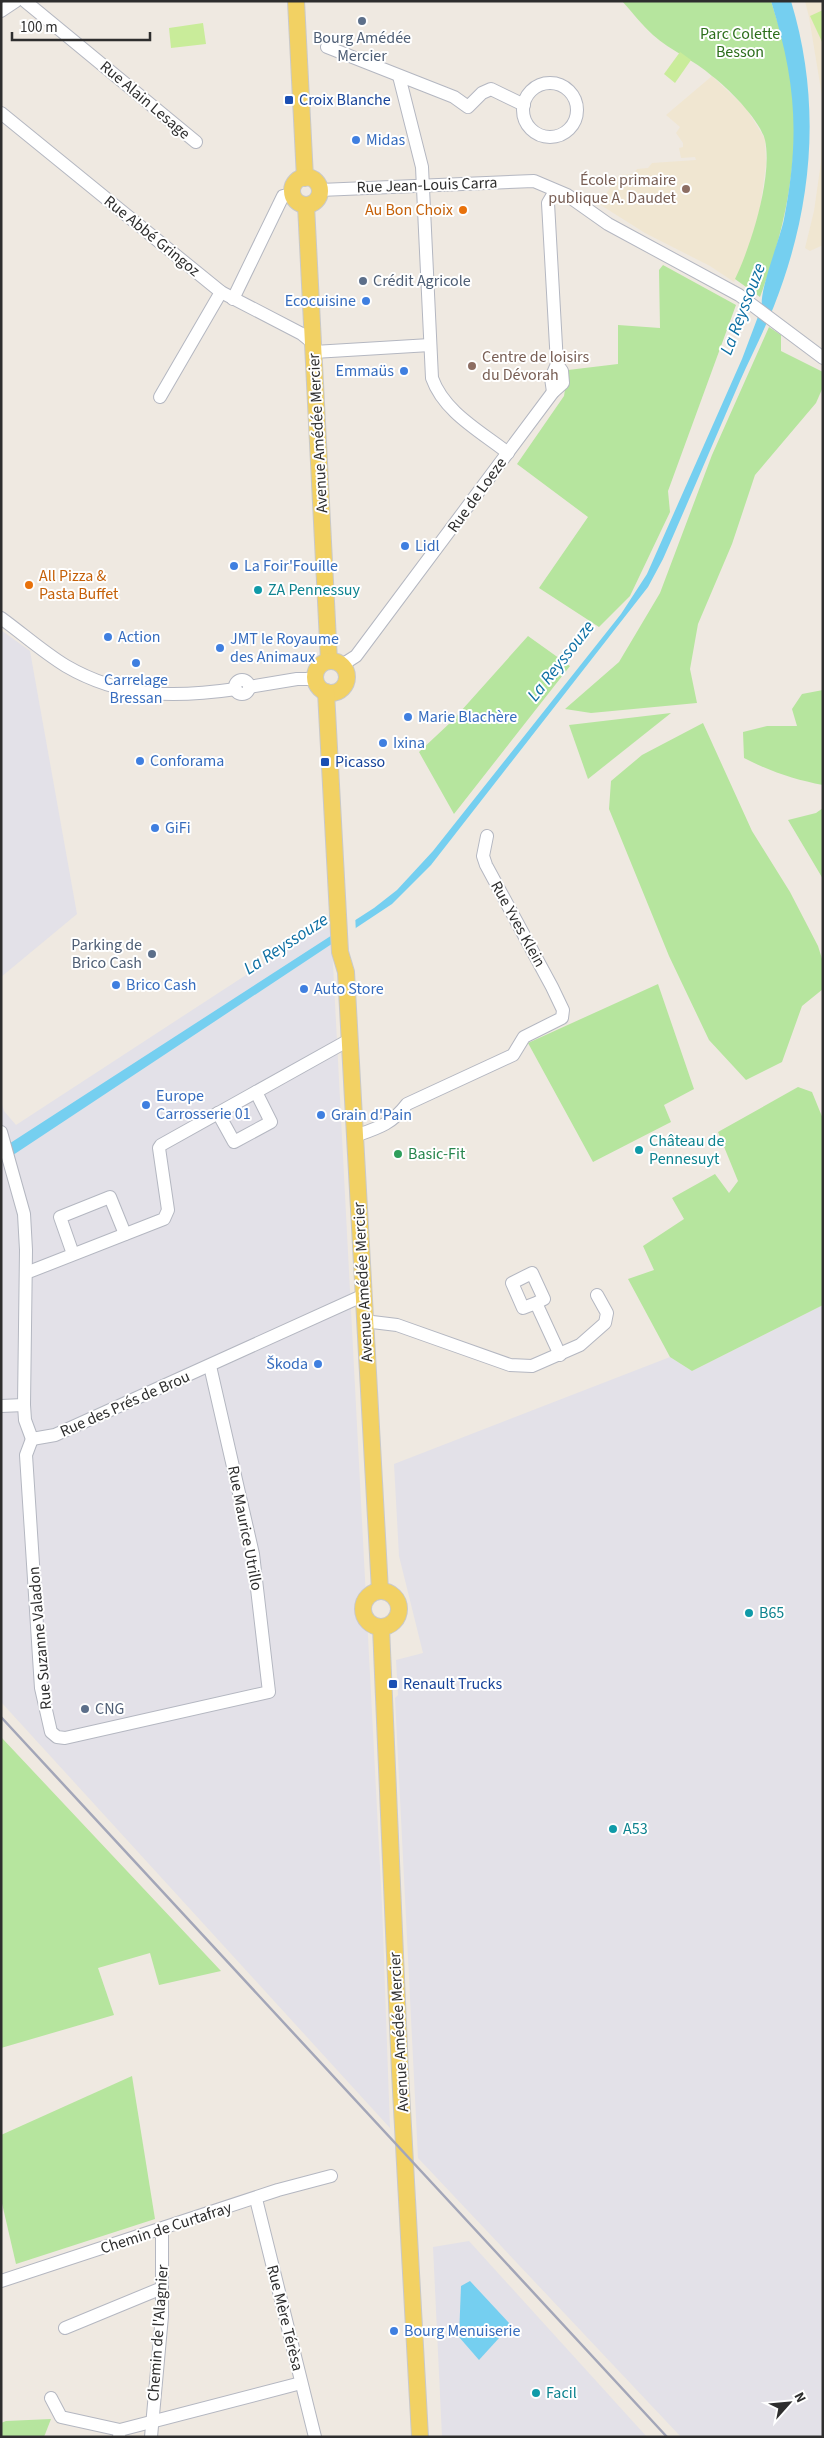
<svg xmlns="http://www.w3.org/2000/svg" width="824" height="2438" font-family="'Source Sans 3',sans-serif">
<rect width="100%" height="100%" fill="#efe9e1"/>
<g fill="#e3e1e8">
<path d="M1,630L30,651L77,914L1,977Z"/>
<path d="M331,926L382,1905L390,2128L1,1702V1101L4,1111L16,1125L298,941Z"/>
<path d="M823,1305V2437H681L418,2158L395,1698L398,1695L396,1660L423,1653L399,1556L394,1464L670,1357L692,1371Z"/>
<path d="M469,2241L647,2437H442L433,2247Z"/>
</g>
<g fill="#f0e6d1">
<path d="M805,1H823V102L809,17Z"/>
<path d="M712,76L746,108L765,139L766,164L760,209L746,258L734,282L710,266L645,233L599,204L619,175L634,174L637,169L648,168L652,163L696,160L695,157L681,158L679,148L683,147V143L676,133L680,127L666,115Z"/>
<path d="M823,109V245L810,251L805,248L814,211L821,162Z"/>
</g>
<g fill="#b6e59e">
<path d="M622,1H771C777,21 784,40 788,60C804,140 788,222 760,297L735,279C751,246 773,176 765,140C760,120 728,88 712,76C694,60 671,51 653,35C642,25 632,12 622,1Z"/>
<path d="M663,265L736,305L668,491L670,512L630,596L599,627L539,588L588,517L517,464L564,396L568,370L618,364V325L660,328L659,270Z"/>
<path d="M769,327L781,335V351L823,372V387L816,403L755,475L732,544L698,624L690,669L697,703L591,713L565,709L619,662L660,593L712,455Z"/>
<path d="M528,636L570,666L454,814L419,752L452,721Z"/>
<path d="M823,690V785C795,780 769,771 744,758L743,732L767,726H797L792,709L802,694Z"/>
<path d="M671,713L588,779L569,725Z"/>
<path d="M703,723L752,831L790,892L818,946L823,962V989L802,1006L782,1062L746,1080L709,1040L669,956L609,809L611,781L642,755Z"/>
<path d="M823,808V879L788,820L816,813Z"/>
<path d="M658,984L694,1089L664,1105L671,1122L593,1162L528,1043Z"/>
<path d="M798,1087L812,1092L823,1119V1305L692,1371L670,1357L628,1279L654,1270L643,1246L684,1219L672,1198L715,1174L729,1193L738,1181L718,1132Z"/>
<path d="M1,1737L221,1971L159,1985L150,1953L98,1968L114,2015L1,2048Z"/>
<path d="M132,2076L155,2219L16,2264L1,2199V2135Z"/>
<path d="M51,2419L44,2437H1V2423L6,2421Z"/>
</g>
<g fill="#c9ec9a">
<path d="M823,10V44L810,16Z"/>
<path d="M203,23L206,44L171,48L169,28Z"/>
<path d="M680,52L691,60L675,83L664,74Z"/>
</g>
<g fill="#75cff0">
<path d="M771,1H791C822,103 813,207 774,306C764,331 751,356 740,381C714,441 689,500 663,559L648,587L431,865L392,904L1,1163V1149L374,908L397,890L433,851L621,614L647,574L742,359L762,306C759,291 780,239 784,219C800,136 796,81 771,1Z"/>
<path d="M470,2281L511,2325L479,2360L459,2337L461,2286Z"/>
</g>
<path fill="#efe9e1" d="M355,915L356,932L333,947L332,930Z"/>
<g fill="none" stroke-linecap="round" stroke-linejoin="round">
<g stroke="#b4b7c1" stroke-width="14">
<g id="minor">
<path d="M25,1L196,142"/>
<path d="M1,11L16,1"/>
<path d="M327,47L454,97L468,107L482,93L491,89L524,105"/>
<path d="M399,76L422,167L432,378C444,412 480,431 508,453"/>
<circle cx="550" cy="110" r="27"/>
<path d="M1,113L221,292L302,334L313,343"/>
<path d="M320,190L534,181L567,195L608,224L739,295L823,358"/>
<path d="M233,299L283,196L293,195"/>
<path d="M314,352L430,345"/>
<path d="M553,392L551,378L557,364"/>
<path d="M160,397L221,292"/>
<path d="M1,618C23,634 43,652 66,666C121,698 174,698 236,689"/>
<path d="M342,665L356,656L553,392L563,383L562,371L557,364L548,203L555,191"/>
<circle cx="242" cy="687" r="7"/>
<path d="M249,687L297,679H315"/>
<path d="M218,1113L234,1142L271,1122L256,1092"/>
<path d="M1,1132L24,1214L26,1250L24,1405L25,1420L32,1439L55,1435L362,1296"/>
<path d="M355,1136C378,1128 392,1124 407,1104L513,1055L524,1037L562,1018L563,1010L552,987L486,865L483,856L487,836"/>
<path d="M73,1254L60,1217L110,1197L125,1234"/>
<path d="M26,1273L164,1219L168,1210L159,1148L161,1145L349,1040"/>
<path d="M536,1303L523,1308L512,1283L532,1273L544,1299L536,1303L560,1355"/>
<path d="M364,1321L397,1325L510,1365L532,1366L580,1345L605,1323L607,1313L597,1295"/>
<path d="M1,1406L24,1405"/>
<path d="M32,1439L26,1455L41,1688L51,1732L57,1737L65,1738L269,1692L253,1554L210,1366"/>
<path d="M256,2199L315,2437"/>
<path d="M1,2281L278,2190L331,2176"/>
<path d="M65,2328L162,2288"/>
<path d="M51,2398L61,2417L120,2430"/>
<path d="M119,2437L120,2430L301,2383"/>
<path d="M151,2437L162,2316V2229"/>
</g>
</g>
<g stroke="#c9c9c9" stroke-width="18">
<g id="major">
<path d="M296,1L305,178"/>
<circle cx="306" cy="191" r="14"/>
<path d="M306,205L329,661"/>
<circle cx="331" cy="677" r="16"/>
<path d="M326,692L340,952L346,972L380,1591"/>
<circle cx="381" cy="1609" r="18"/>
<path d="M381,1627L400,2072L420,2437"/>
</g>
</g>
<use href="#minor" stroke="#fff" stroke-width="12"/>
<use href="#major" stroke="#f2d163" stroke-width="16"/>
<path stroke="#a3a6b8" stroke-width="2.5" d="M1,1717L667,2437"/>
</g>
<g fill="#5c6f8a" stroke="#fff" stroke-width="2">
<circle cx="362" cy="21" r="5"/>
<circle cx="363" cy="281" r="5"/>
<circle cx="152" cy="954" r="5"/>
<circle cx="85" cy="1709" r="5"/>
</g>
<g fill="#1a4fb4" stroke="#fff" stroke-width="2">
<rect x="284" y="95" width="10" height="10" rx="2.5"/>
<rect x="320" y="757" width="10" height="10" rx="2.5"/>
<rect x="388" y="1679" width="10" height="10" rx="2.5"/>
</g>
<g fill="#3f7fe0" stroke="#fff" stroke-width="2">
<circle cx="356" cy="140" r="5"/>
<circle cx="366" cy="301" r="5"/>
<circle cx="404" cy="371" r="5"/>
<circle cx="405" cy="546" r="5"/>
<circle cx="234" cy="566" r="5"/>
<circle cx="108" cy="637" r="5"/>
<circle cx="220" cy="648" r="5"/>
<circle cx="136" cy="663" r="5"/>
<circle cx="408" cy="717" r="5"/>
<circle cx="383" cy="743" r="5"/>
<circle cx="140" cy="761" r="5"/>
<circle cx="155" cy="828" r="5"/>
<circle cx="116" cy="985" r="5"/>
<circle cx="304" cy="989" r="5"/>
<circle cx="146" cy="1105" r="5"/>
<circle cx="321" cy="1115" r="5"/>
<circle cx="318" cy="1364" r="5"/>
<circle cx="394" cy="2331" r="5"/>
</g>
<g fill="#8d6e63" stroke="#fff" stroke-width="2">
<circle cx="686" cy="189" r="5"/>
<circle cx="472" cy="366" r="5"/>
</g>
<g fill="#e8710a" stroke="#fff" stroke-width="2">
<circle cx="463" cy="210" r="5"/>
<circle cx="29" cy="585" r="5"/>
</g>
<g fill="#0f9aa8" stroke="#fff" stroke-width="2">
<circle cx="258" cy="590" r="5"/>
<circle cx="639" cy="1150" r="5"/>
<circle cx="749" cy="1613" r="5"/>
<circle cx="613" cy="1829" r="5"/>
<circle cx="536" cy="2393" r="5"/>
</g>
<circle fill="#2e9e5b" stroke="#fff" stroke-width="2" cx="398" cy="1154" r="5"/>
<g text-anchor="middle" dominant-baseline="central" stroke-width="4" stroke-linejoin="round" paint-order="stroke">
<g font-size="16" fill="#2c6e1b" stroke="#fff">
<text x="740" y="34">Parc Colette<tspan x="740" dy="18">Besson</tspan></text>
</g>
<g font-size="16" fill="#4e5e75" stroke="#fff" text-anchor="start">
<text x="362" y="38" text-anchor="middle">Bourg Amédée<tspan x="362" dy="18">Mercier</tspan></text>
<text x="373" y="281">Crédit Agricole</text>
<text x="142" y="945" text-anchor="end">Parking de<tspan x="142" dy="18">Brico Cash</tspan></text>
<text x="95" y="1709">CNG</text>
</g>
<g font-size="16" fill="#2e2e2e" stroke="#fff">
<text transform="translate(145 100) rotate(40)">Rue Alain Lesage</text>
<text transform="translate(427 185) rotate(-2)">Rue Jean-Louis Carra</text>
<text transform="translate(152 236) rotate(39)">Rue Abbé Gringoz</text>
<text transform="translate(318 433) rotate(-93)">Avenue Amédée Mercier</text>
<text transform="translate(477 495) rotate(-54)">Rue de Loeze</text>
<text transform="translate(518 924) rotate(61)">Rue Yves Klein</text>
<text transform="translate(363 1282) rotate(-93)">Avenue Amédée Mercier</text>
<text transform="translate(125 1404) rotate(-24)">Rue des Prés de Brou</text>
<text transform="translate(245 1528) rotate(79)">Rue Maurice Utrillo</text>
<text transform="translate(40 1638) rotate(-95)">Rue Suzanne Valadon</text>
<text transform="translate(399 2032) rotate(-93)">Avenue Amédée Mercier</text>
<text transform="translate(166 2228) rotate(-18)">Chemin de Curtafray</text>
<text transform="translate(285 2318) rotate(76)">Rue Mère Térèsa</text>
<text transform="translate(158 2333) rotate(-86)">Chemin de l'Alagnier</text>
</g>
<g font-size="16" fill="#164399" stroke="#fff" text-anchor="start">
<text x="299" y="100">Croix Blanche</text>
<text x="335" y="762">Picasso</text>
<text x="403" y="1684">Renault Trucks</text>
</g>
<g font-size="16" fill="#366cbe" stroke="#fff" text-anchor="start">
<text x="366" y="140">Midas</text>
<text x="356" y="301" text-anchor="end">Ecocuisine</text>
<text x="394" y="371" text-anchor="end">Emmaüs</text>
<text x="415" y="546">Lidl</text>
<text x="244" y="566">La Foir'Fouille</text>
<text x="118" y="637">Action</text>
<text x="230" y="639">JMT le Royaume<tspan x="230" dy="18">des Animaux</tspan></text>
<text x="136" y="680" text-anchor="middle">Carrelage<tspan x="136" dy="18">Bressan</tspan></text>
<text x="418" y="717">Marie Blachère</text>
<text x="393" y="743">Ixina</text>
<text x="150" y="761">Conforama</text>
<text x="165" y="828">GiFi</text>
<text x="126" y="985">Brico Cash</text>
<text x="314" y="989">Auto Store</text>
<text x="156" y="1096">Europe<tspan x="156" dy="18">Carrosserie 01</tspan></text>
<text x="331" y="1115">Grain d'Pain</text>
<text x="308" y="1364" text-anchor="end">Škoda</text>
<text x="404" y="2331">Bourg Menuiserie</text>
</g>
<g font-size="16" fill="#785e54" stroke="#fff" text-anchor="end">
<text x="676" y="180">École primaire<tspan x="676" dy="18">publique A. Daudet</tspan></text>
<text x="482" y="357" text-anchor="start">Centre de loisirs<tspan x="482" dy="18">du Dévorah</tspan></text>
</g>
<g font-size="16" fill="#c56008" stroke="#fff" text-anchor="end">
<text x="453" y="210">Au Bon Choix</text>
<text x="39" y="576" text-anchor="start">All Pizza &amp;<tspan x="39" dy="18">Pasta Buffet</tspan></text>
</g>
<g font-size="16" fill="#0d838f" stroke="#fff" text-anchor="start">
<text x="268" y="590">ZA Pennessuy</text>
<text x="649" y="1141">Château de<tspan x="649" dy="18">Pennesuyt</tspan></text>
<text x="759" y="1613">B65</text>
<text x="623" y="1829">A53</text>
<text x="546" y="2393">Facil</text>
</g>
<g font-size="16" fill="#27864d" stroke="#fff" text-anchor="start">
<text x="408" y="1154">Basic-Fit</text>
</g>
<g font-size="18" font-style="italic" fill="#0d6fa3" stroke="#fff">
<text transform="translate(743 309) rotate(-69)">La Reyssouze</text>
<text transform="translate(561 661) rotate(-52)">La Reyssouze</text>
<text transform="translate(286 944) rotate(-33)">La Reyssouze</text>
</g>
</g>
<rect width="824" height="2438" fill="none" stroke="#2e2e2e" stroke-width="5"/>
<g transform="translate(789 2403) rotate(63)" stroke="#ffffff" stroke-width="4" paint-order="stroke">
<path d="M0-4L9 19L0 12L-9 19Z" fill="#2e2e2e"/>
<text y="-8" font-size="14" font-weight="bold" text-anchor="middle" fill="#2e2e2e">N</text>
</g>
<path d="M12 32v8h138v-8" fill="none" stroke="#2e2e2e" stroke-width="2.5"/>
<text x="20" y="32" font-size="15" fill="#2e2e2e" stroke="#ffffff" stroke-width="4" paint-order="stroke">100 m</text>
</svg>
